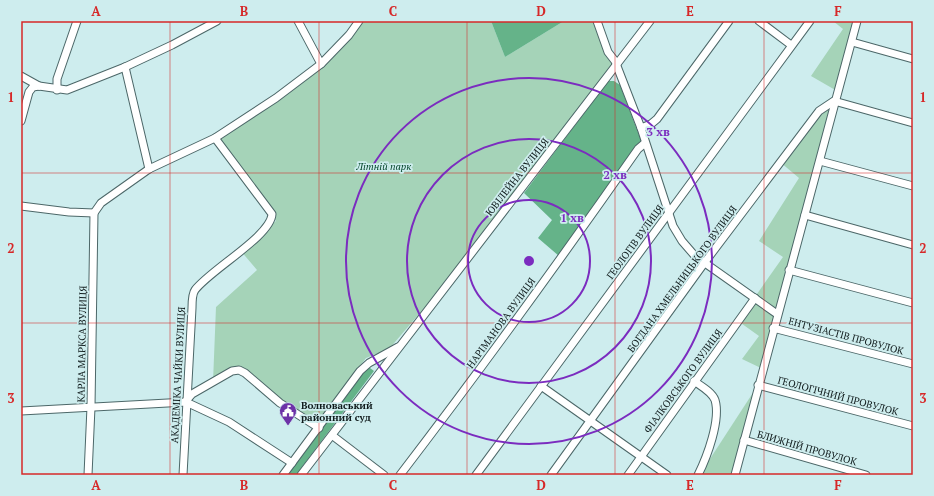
<svg xmlns="http://www.w3.org/2000/svg" width="934" height="496" font-family="'PT Serif',serif">
<rect width="100%" height="100%" fill="#ceedee"/>
<g fill="#a5d3b8">
<path d="M359,21H491L505,57L564,21H598L615,61L425,307L389,349L366,358L318,423L280,403L239,370L213,382L216,307L257,270L240,250L276,221L215,138L321,64Z"/>
<path d="M833,21H857L837,91L811,76L843,29Z"/>
<path d="M834,101L763,369L742,359L759,336L738,321L783,257L759,241L799,178L780,162L819,111Z"/>
<path d="M758,385L735,475H701L706,465Z"/>
</g>
<g fill="#65b389">
<path d="M491,21H564L505,57Z"/>
<path d="M608,81H614L620,85L642,143L559,256L538,238L552,220L524,193Z"/>
<path d="M366,365L374,371L296,475H285Z"/>
</g>
<g fill="none" stroke-linecap="round" stroke-linejoin="round">
<g stroke="#4c6768" stroke-width="9">
<g id="minor">
<path d="M298,21L321,64"/>
<path d="M597,21L608,52L615,61L641,128L673,226L682,241L695,256L777,314"/>
<path d="M759,21L791,45"/>
<path d="M852,42L913,59"/>
<path d="M125,67L149,169"/>
<path d="M21,76L39,86"/>
<path d="M57,90V79L77,21"/>
<path d="M21,121L29,92L33,87L39,86L67,90L125,67L172,45L217,21"/>
<path d="M641,128L651,124L657,119L729,21"/>
<path d="M820,161L913,186"/>
<path d="M21,206L69,212L94,213"/>
<path d="M805,215L913,245"/>
<path d="M789,270L913,303"/>
<path d="M773,328L913,364"/>
<path d="M694,381C701,386 712,392 715,400C721,420 707,457 698,475"/>
<path d="M758,385L913,426"/>
<path d="M541,386L667,475"/>
<path d="M186,401L192,394L232,371L239,370L245,373L280,403L319,428"/>
<path d="M21,411L186,402L229,422L292,463"/>
<path d="M333,436L384,475"/>
<path d="M744,440L866,475"/>
<path d="M88,475L91,407L94,213L101,203L149,169L215,138L276,98L321,64L349,35L359,21"/>
<path d="M183,475L192,308C192,303 192,294 195,290C210,270 271,236 272,214L215,138"/>
<path d="M283,475L360,371L369,363L398,347"/>
<path d="M301,475L650,21"/>
<path d="M400,475C482,368 561,259 638,149L645,143"/>
<path d="M476,475L810,21"/>
<path d="M551,475L705,262L819,111L834,101L913,123"/>
<path d="M628,475L755,298"/>
<path d="M735,475L857,21"/>
</g>
</g>
<use href="#minor" stroke="#fff" stroke-width="7"/>
</g>
<path fill="none" stroke="#d62828" stroke-width="1" stroke-opacity="0.55" d="M170,21V475M319,21V475M467,21V475M615,21V475M764,21V475M21,173H913M21,323H913"/>
<g fill="none" stroke="#7b2cbf" stroke-width="2">
<circle cx="529" cy="261" r="61"/>
<circle cx="529" cy="261" r="122"/>
<circle cx="529" cy="261" r="183"/>
</g>
<defs>
<g id="civic-pin" transform="scale(0.9)"><path d="M0 17L-7.5 6A9.5 9.5 0 1 1 7.5 6Z" fill="#6d32a7" stroke="#ceedee"/><path d="M-.6-6.5H3V-4.5H.6V-3L4-1V1h2V6H-6V1h2V-1L-.6-3ZM-1.2 2.5V6h2.4V2.5Z" fill="#fff"/></g>
</defs>
<g fill-rule="evenodd">
<use href="#civic-pin" x="288" y="411"/>
</g>
<g text-anchor="middle" dominant-baseline="central" stroke-width="3.5" stroke-linejoin="round" paint-order="stroke">
<g font-size="10" font-style="italic" fill="#03452a" stroke="#ceedee">
<text x="384" y="166">Літній парк</text>
</g>
<g font-size="10" fill="#0f1a1b" stroke="#ceedee">
<text transform="translate(517 177) rotate(-52)">ЮВІЛЕЙНА ВУЛИЦЯ</text>
<text transform="translate(635 242) rotate(-54)">ГЕОЛОГІВ ВУЛИЦЯ</text>
<text transform="translate(682 279) rotate(-54)">БОГДАНА ХМЕЛЬНИЦЬКОГО ВУЛИЦЯ</text>
<text transform="translate(501 323) rotate(-54)">НАРІМАНОВА ВУЛИЦЯ</text>
<text transform="translate(846 336) rotate(15)">ЕНТУЗІАСТІВ ПРОВУЛОК</text>
<text transform="translate(82 344) rotate(-89)">КАРЛА МАРКСА ВУЛИЦЯ</text>
<text transform="translate(178 375) rotate(-87)">АКАДЕМІКА ЧАЙКИ ВУЛИЦЯ</text>
<text transform="translate(683 381) rotate(-54)">ФІАЛКОВСЬКОГО ВУЛИЦЯ</text>
<text transform="translate(838 396) rotate(15)">ГЕОЛОГІЧНИЙ ПРОВУЛОК</text>
<text transform="translate(807 448) rotate(16)">БЛИЖНІЙ ПРОВУЛОК</text>
</g>
<g font-size="10" font-weight="bold" fill="#0f1a1b" stroke="#ceedee" text-anchor="start">
<text x="301" y="405">Волноваський<tspan x="301" dy="12">районний суд</tspan></text>
</g>
</g>
<circle cx="529" cy="261" r="6" fill="#7b2cbf" stroke="#ceedee" stroke-width="2"/>
<g font-size="12" text-anchor="middle" font-weight="bold" fill="#7b2cbf" stroke="#ceedee" stroke-width="3.5" stroke-linejoin="round" paint-order="stroke">
<text x="658" y="136">3 хв</text>
<text x="615" y="179">2 хв</text>
<text x="572" y="222">1 хв</text>
</g>
<rect width="934" height="496" fill="none" stroke="#ceedee" stroke-width="44"/>
<rect x="22" y="22" width="890" height="452" fill="none" stroke="#d62828" stroke-width="1.5"/>
<g font-size="13" text-anchor="middle" font-weight="bold" fill="#d62828">
<text x="96" y="16">A</text>
<text x="244" y="16">B</text>
<text x="393" y="16">C</text>
<text x="541" y="16">D</text>
<text x="690" y="16">E</text>
<text x="838" y="16">F</text>
<text x="11" y="102">1</text>
<text x="923" y="102">1</text>
<text x="11" y="253">2</text>
<text x="923" y="253">2</text>
<text x="11" y="403">3</text>
<text x="923" y="403">3</text>
<text x="96" y="490">A</text>
<text x="244" y="490">B</text>
<text x="393" y="490">C</text>
<text x="541" y="490">D</text>
<text x="690" y="490">E</text>
<text x="838" y="490">F</text>
</g>
</svg>
